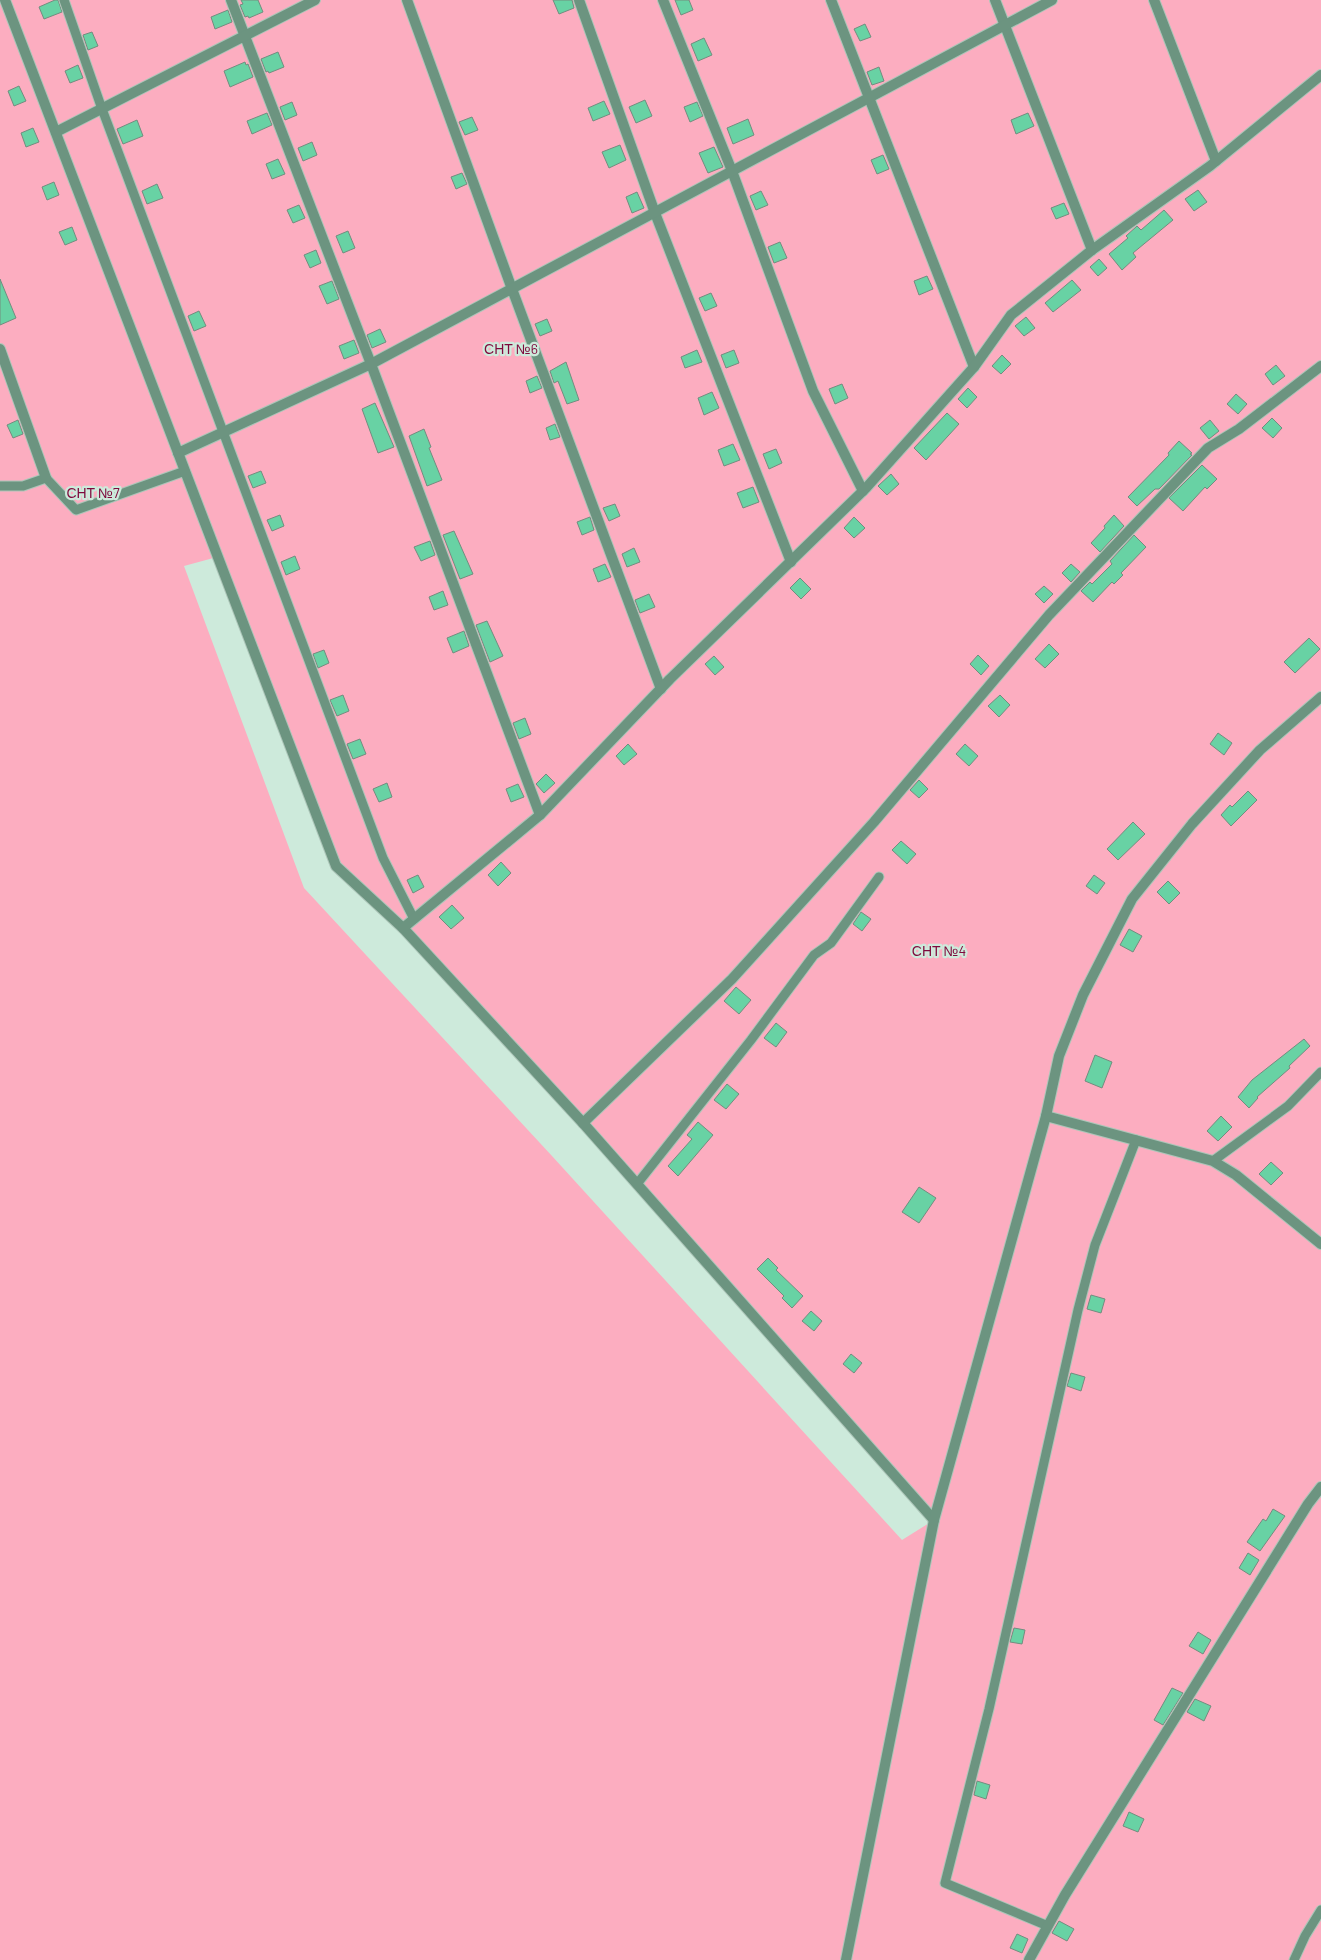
<svg xmlns="http://www.w3.org/2000/svg" width="1321" height="1960" font-family="Barlow,sans-serif">
<rect width="100%" height="100%" fill="#cdeadb"/>
<path fill="#fcadc0" fill-rule="evenodd" d="M0,0H1321V1960H0ZM217,557L336,866L403,928L934,1520L902,1540L552,1156L304,888L184,566Z"/>
<g fill="#68d2a4" stroke="#728d7f">
<path d="M55,0H58L62,12L44,19L39,7Z"/>
<path d="M241,0H258L263,12L249,18L248,16L245,17L240,5L243,4Z"/>
<path d="M553,0H572L574,8L559,14Z"/>
<path d="M675,0H689L693,10L681,15Z"/>
<path d="M228,10L232,22L215,29L211,17Z"/>
<path d="M865,24L871,37L860,41L854,29Z"/>
<path d="M92,32L98,46L88,50L83,35Z"/>
<path d="M704,38L712,55L698,61L691,44Z"/>
<path d="M278,52L284,67L269,73L268,71L266,72L261,59Z"/>
<path d="M245,62L246,65L248,64L253,77L230,87L224,71Z"/>
<path d="M78,65L83,78L70,83L65,71Z"/>
<path d="M879,67L884,81L872,85L867,72Z"/>
<path d="M19,86L26,101L14,106L8,91Z"/>
<path d="M645,100L652,116L636,123L629,107Z"/>
<path d="M604,101L610,114L593,121L588,108Z"/>
<path d="M292,102L297,115L285,120L280,107Z"/>
<path d="M697,102L703,116L690,122L684,107Z"/>
<path d="M267,113L272,125L252,134L247,121Z"/>
<path d="M1028,113L1034,126L1016,134L1011,120Z"/>
<path d="M472,117L478,130L465,135L459,122Z"/>
<path d="M748,119L754,135L733,144L727,128Z"/>
<path d="M137,120L143,136L123,144L117,129Z"/>
<path d="M33,128L39,142L26,147L21,133Z"/>
<path d="M312,142L317,155L303,161L298,148Z"/>
<path d="M620,145L626,160L609,168L602,152Z"/>
<path d="M714,147L723,167L708,173L699,153Z"/>
<path d="M883,155L889,169L877,174L871,160Z"/>
<path d="M278,159L285,174L272,179L266,164Z"/>
<path d="M462,173L467,184L456,189L451,177Z"/>
<path d="M54,182L59,195L47,200L42,187Z"/>
<path d="M157,184L163,198L147,204L142,191Z"/>
<path d="M1198,190L1207,202L1194,211L1185,199Z"/>
<path d="M761,191L768,205L756,210L750,196Z"/>
<path d="M637,192L644,208L632,213L626,197Z"/>
<path d="M1064,203L1069,214L1056,219L1051,208Z"/>
<path d="M299,205L305,218L293,223L287,210Z"/>
<path d="M1164,210L1173,220L1133,253L1136,257L1122,270L1109,254L1128,238L1126,236L1137,226L1141,230Z"/>
<path d="M72,227L77,240L65,245L59,232Z"/>
<path d="M348,231L355,248L343,253L336,236Z"/>
<path d="M780,242L787,258L774,263L768,247Z"/>
<path d="M316,250L321,263L310,268L304,255Z"/>
<path d="M1099,259L1107,268L1098,276L1090,267Z"/>
<path d="M927,276L933,289L919,295L914,281Z"/>
<path d="M0,279L16,318L0,325Z"/>
<path d="M1072,280L1081,290L1053,312L1045,303Z"/>
<path d="M332,281L339,299L327,304L319,286Z"/>
<path d="M711,293L717,306L705,311L699,298Z"/>
<path d="M199,311L206,326L194,331L188,316Z"/>
<path d="M1026,317L1035,328L1024,336L1015,326Z"/>
<path d="M547,319L552,331L540,336L535,324Z"/>
<path d="M380,329L386,342L372,348L367,335Z"/>
<path d="M354,340L359,353L344,359L339,346Z"/>
<path d="M697,350L702,362L685,368L681,357Z"/>
<path d="M734,350L739,363L726,368L721,355Z"/>
<path d="M1002,355L1011,364L1001,374L992,366Z"/>
<path d="M566,362L579,400L567,404L558,381L554,383L550,371Z"/>
<path d="M1276,365L1285,376L1273,385L1265,374Z"/>
<path d="M537,376L542,388L530,393L526,381Z"/>
<path d="M842,384L848,398L835,404L829,389Z"/>
<path d="M968,388L977,397L967,408L958,399Z"/>
<path d="M712,392L719,408L704,415L698,398Z"/>
<path d="M1236,394L1247,404L1238,414L1227,404Z"/>
<path d="M375,403L394,447L378,453L362,409Z"/>
<path d="M947,413L959,424L926,460L914,448Z"/>
<path d="M1272,418L1282,428L1273,438L1262,428Z"/>
<path d="M18,420L23,434L13,438L7,425Z"/>
<path d="M1210,420L1219,431L1209,439L1200,428Z"/>
<path d="M555,424L560,437L550,440L546,428Z"/>
<path d="M424,429L431,447L429,448L442,480L427,486L409,436Z"/>
<path d="M1179,441L1192,453L1190,454L1192,455L1159,489H1155L1137,506L1128,497L1169,455L1168,453Z"/>
<path d="M733,444L740,460L724,466L718,450Z"/>
<path d="M776,449L782,463L769,469L763,454Z"/>
<path d="M1202,465L1217,479L1207,489L1205,487L1183,511L1169,498Z"/>
<path d="M261,471L266,483L253,488L248,476Z"/>
<path d="M891,474L899,484L887,495L878,486Z"/>
<path d="M753,487L759,502L743,508L737,493Z"/>
<path d="M615,504L620,516L609,521L603,508Z"/>
<path d="M280,515L284,526L272,531L267,520Z"/>
<path d="M1114,515L1124,526L1100,552L1091,543L1105,528L1104,526Z"/>
<path d="M590,517L594,530L582,535L577,522Z"/>
<path d="M854,517L865,528L854,538L844,528Z"/>
<path d="M454,531L473,574L460,579L443,535Z"/>
<path d="M1134,535L1146,547L1121,573L1123,575L1114,584L1112,582L1093,602L1081,591L1090,582L1092,584L1112,564L1110,561Z"/>
<path d="M430,541L435,555L421,561L414,547Z"/>
<path d="M634,548L640,562L627,567L622,554Z"/>
<path d="M295,556L300,569L286,575L281,562Z"/>
<path d="M605,564L611,577L598,582L593,569Z"/>
<path d="M1071,564L1080,572L1071,582L1062,573Z"/>
<path d="M800,578L811,589L801,599L790,588Z"/>
<path d="M1044,586L1053,594L1044,603L1035,594Z"/>
<path d="M443,591L448,605L434,610L429,597Z"/>
<path d="M649,594L655,607L640,613L635,600Z"/>
<path d="M487,621L503,656L490,662L476,625Z"/>
<path d="M464,631L469,646L453,653L447,638Z"/>
<path d="M1309,638L1320,649L1295,673L1284,662Z"/>
<path d="M1049,644L1059,654L1045,668L1035,659Z"/>
<path d="M324,650L329,663L318,668L313,654Z"/>
<path d="M978,655L989,666L981,675L970,664Z"/>
<path d="M714,656L724,667L715,675L705,664Z"/>
<path d="M343,695L349,711L337,716L330,700Z"/>
<path d="M1000,695L1010,705L999,717L988,706Z"/>
<path d="M525,718L531,734L519,739L513,723Z"/>
<path d="M1218,733L1232,743L1224,755L1210,744Z"/>
<path d="M360,739L366,754L353,759L347,744Z"/>
<path d="M628,744L637,754L624,765L616,756Z"/>
<path d="M965,744L978,756L969,766L956,754Z"/>
<path d="M546,774L555,783L544,793L536,784Z"/>
<path d="M919,780L928,789L919,798L910,790Z"/>
<path d="M387,783L392,797L379,802L373,789Z"/>
<path d="M518,784L524,797L511,802L506,789Z"/>
<path d="M1248,791L1257,800L1231,826L1221,815L1230,805L1232,807Z"/>
<path d="M1133,822L1145,834L1118,860L1107,849Z"/>
<path d="M901,841L916,854L907,864L892,850Z"/>
<path d="M501,862L511,873L498,886L488,875Z"/>
<path d="M418,875L424,887L413,893L407,880Z"/>
<path d="M1094,875L1105,883L1097,894L1086,886Z"/>
<path d="M1168,881L1180,893L1169,904L1157,892Z"/>
<path d="M452,905L464,918L451,929L439,917Z"/>
<path d="M861,912L871,919L862,931L853,924Z"/>
<path d="M1129,929L1142,936L1133,952L1120,945Z"/>
<path d="M736,987L751,1000L739,1014L724,1001Z"/>
<path d="M776,1023L787,1032L776,1047L764,1038Z"/>
<path d="M1304,1039L1310,1046L1289,1066L1290,1068L1257,1097L1258,1098L1249,1108L1238,1097L1252,1080Z"/>
<path d="M1095,1055L1112,1062L1102,1088L1085,1081Z"/>
<path d="M727,1084L739,1094L726,1109L714,1100Z"/>
<path d="M1221,1116L1232,1127L1218,1141L1207,1131Z"/>
<path d="M698,1122L713,1135L678,1176L668,1166L692,1139L687,1135Z"/>
<path d="M1271,1162L1283,1173L1271,1185L1259,1174Z"/>
<path d="M919,1187L936,1198L919,1223L902,1212Z"/>
<path d="M768,1258L778,1268L776,1270L803,1296L792,1308L782,1298L784,1296L757,1269Z"/>
<path d="M1091,1295L1105,1299L1101,1313L1087,1309Z"/>
<path d="M811,1311L822,1321L814,1331L802,1321Z"/>
<path d="M851,1354L862,1363L854,1373L843,1364Z"/>
<path d="M1071,1373L1085,1377L1081,1391L1067,1386Z"/>
<path d="M1273,1509L1285,1516L1260,1551L1247,1542L1263,1519L1266,1521Z"/>
<path d="M1248,1553L1259,1560L1250,1575L1239,1568Z"/>
<path d="M1014,1628L1025,1630L1022,1644L1010,1642Z"/>
<path d="M1198,1632L1211,1640L1203,1654L1189,1646Z"/>
<path d="M1172,1688L1183,1693L1163,1725L1154,1720Z"/>
<path d="M1195,1699L1211,1706L1204,1721L1187,1712Z"/>
<path d="M977,1781L990,1785L986,1799L974,1795Z"/>
<path d="M1129,1812L1144,1819L1138,1832L1123,1826Z"/>
<path d="M1059,1921L1074,1929L1067,1941L1052,1933Z"/>
<path d="M1017,1934L1028,1939L1022,1953L1010,1948Z"/>
</g>
<g fill="none" stroke-linecap="round" stroke-linejoin="round">
<g stroke="#adc6b9" stroke-width="11">
<g id="service">
<path d="M64,0L102,109L383,858L414,919"/>
<path d="M0,486H23L46,478L76,510L185,471"/>
<path d="M1213,1161L1288,1106L1321,1072"/>
<path d="M637,1184L751,1040L814,955L831,943L879,877"/>
<path d="M1048,1926L945,1883L989,1709L1078,1310L1095,1245L1136,1140"/>
<path d="M1294,1960L1305,1936L1321,1910"/>
</g>
</g>
<g stroke="#adc6b9" stroke-width="12">
<g id="minor">
<path d="M5,0L336,866L403,928L583,1123L934,1520"/>
<path d="M231,0L371,364L540,815"/>
<path d="M407,0L512,289L661,689"/>
<path d="M579,0L655,213L791,562"/>
<path d="M663,0L732,171L813,391L863,491"/>
<path d="M831,0L974,367"/>
<path d="M995,0L1092,250"/>
<path d="M1154,0L1216,161"/>
<path d="M56,132L315,0"/>
<path d="M0,349L46,478"/>
<path d="M178,453L371,364L1052,0"/>
<path d="M403,928L540,815L670,679L866,488L974,367L1011,315L1092,250L1210,166L1321,75"/>
<path d="M1046,1116L1213,1161L1236,1175L1321,1244"/>
<path d="M583,1123L732,979L874,822L1049,615L1208,448L1239,429L1321,366"/>
<path d="M846,1960L934,1520L1046,1116L1059,1056L1083,995L1132,899L1192,824L1260,750L1321,697"/>
<path d="M1029,1960L1065,1895L1308,1504L1321,1487"/>
</g>
</g>
<use href="#service" stroke="#6c9480" stroke-width="9"/>
<use href="#minor" stroke="#6c9480" stroke-width="10"/>
</g>
<g text-anchor="middle" dominant-baseline="central" stroke-width="4.5" stroke-linejoin="round" paint-order="stroke">
<g font-size="14" fill="#7f093c" stroke="#cdeadb">
<text x="511" y="348">СНТ №6</text>
<text x="93" y="492">СНТ №7</text>
<text x="939" y="950">СНТ №4</text>
</g>
</g>
</svg>
